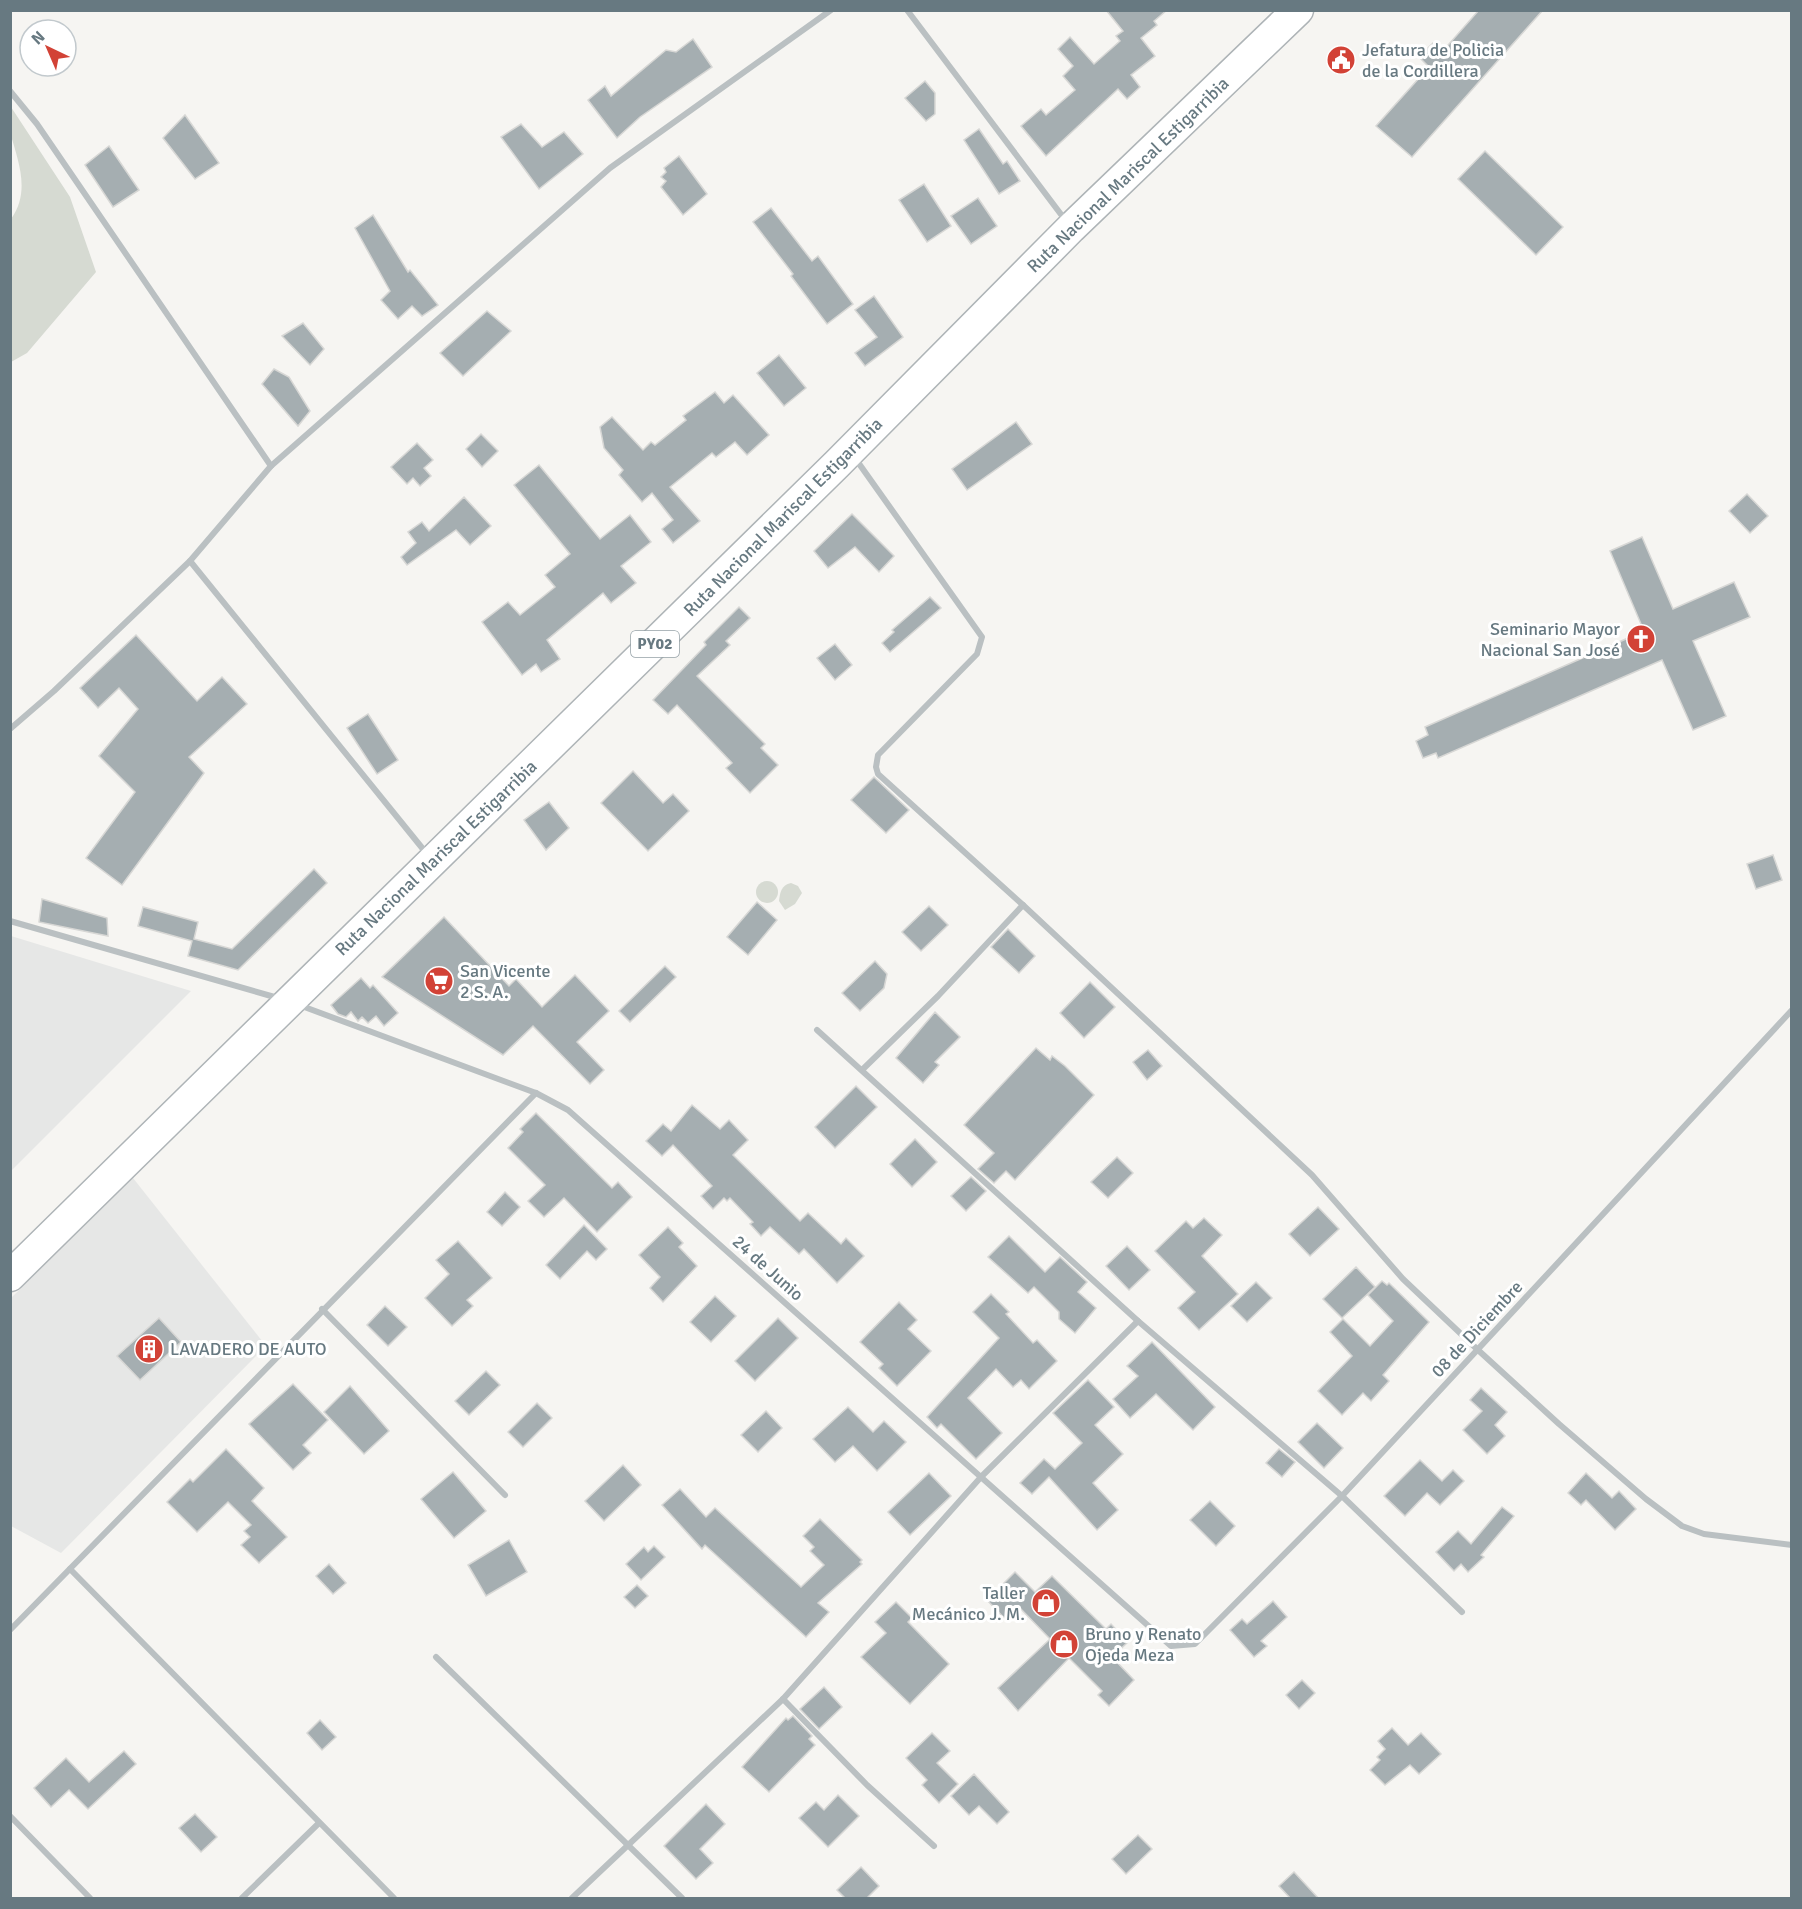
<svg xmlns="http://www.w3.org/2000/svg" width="1802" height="1909" font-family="Signika,sans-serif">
<rect width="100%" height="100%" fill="#f6f5f2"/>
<g fill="#e6e7e6">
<path d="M11,936L191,991L11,1171L10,936Z"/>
<path d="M133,1178L266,1346L61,1553L11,1526V1298Z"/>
</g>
<g fill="#d6dad2">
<path d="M11,107L70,197L96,272L27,353L11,362V219C31,191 18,161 10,132C9,125 10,115 11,107Z"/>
<circle cx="767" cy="892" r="11"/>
<path d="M791,883L798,886L802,893L795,904L785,910L779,901C780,893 781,885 791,883Z"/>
</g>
<g fill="#a5aeb1" stroke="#d7d7d5" stroke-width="1.5">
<path d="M1106,10H1167L1154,21L1157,25L1141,38L1155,56L1131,75L1140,87L1127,99L1118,89L1046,156L1021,126L1041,109L1046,115L1075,90L1063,76L1073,66L1058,49L1070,37L1094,64L1120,41L1116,36L1123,31Z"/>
<path d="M1479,10H1543L1412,157L1376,126L1429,67L1419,57L1433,43L1442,52Z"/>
<path d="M693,39L712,67L640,117L617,138L588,100L605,86L611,96L666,50L676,52Z"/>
<path d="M925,81L935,93V114L926,121L905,98Z"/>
<path d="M185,115L219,163L195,179L163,138Z"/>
<path d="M521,124L542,147L564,132L583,154L539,189L501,137Z"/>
<path d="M979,129L1003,164L1007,161L1020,181L999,194L964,140Z"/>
<path d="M109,146L139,190L113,207L85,165Z"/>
<path d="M1485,151L1563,227L1536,255L1458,179Z"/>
<path d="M679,156L707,194L683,215L661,187L666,181L661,177L666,172L664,168Z"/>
<path d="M924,184L951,226L927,242L899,200Z"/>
<path d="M978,198L997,226L971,244L951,216Z"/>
<path d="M771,208L812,261L818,256L853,304L827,324L791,276L793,274L753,222Z"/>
<path d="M373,215L408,272L410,270L438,305L422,316L412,306L398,319L381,300L390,291L355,228Z"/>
<path d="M874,296L903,337L865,366L855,353L877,337L855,310Z"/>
<path d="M487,311L511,331L463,376L440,353Z"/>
<path d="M303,323L324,349L310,365L282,336Z"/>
<path d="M779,355L806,388L784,406L757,373Z"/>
<path d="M274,369L289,377L310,411L298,426L262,384Z"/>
<path d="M715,392L724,403L733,395L769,435L747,455L735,442L716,457L712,453L670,487L700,521L673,543L662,529L673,520L652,493L642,502L619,475L623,470L604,448L600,427L612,417L643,450L651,442L655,445L686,420L683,416Z"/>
<path d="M1016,422L1032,444L967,490L952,469Z"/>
<path d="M481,434L498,451L482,467L466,449Z"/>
<path d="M417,443L433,460L424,468L431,476L420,486L413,478L407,484L391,467Z"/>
<path d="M539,465L600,539L630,515L651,542L621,566L636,583L611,603L603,593L547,640L560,659L541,672L536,664L522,675L482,622L508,602L520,615L555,587L545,575L570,554L514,485Z"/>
<path d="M1747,494L1768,516L1750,533L1729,511Z"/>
<path d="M464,497L491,526L470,545L456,530L407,565L401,557L416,543L408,532L422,522L429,531Z"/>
<path d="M852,514L894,556L879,572L855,547L828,568L814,551Z"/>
<path d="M1642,537L1673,609L1734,582L1750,617L1693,641L1726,716L1693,730L1662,660L1438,758L1436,753L1423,758L1416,741L1428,735L1425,727L1644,631L1610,551Z"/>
<path d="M930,597L941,608L890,652L882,643L894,632L892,630Z"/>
<path d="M739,607L750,618L726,641L730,645L697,676L765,744L761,748L778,765L750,793L726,768L732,763L677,705L668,714L653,700L706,645L704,642Z"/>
<path d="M136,635L197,701L222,677L247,704L189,757L204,773L122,885L86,858L135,792L99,756L138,709L119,688L98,708L80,688Z"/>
<path d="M835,644L852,665L835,680L817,658Z"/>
<path d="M368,714L398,760L377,774L347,728Z"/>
<path d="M633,771L663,803L673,794L689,811L648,851L601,803Z"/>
<path d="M874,777L909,810L886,833L851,800Z"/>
<path d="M549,802L569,828L546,850L524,820Z"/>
<path d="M1773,855L1782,880L1756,889L1747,864Z"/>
<path d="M314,869L327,883L238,970L188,956L192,941L138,926L143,907L198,922L194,939L232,949Z"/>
<path d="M42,899L107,918L108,936L39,922Z"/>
<path d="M757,902L777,920L748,955L727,937Z"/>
<path d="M929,906L948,925L921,951L902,932Z"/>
<path d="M444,917L509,986L516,979L542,1007L575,975L609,1011L577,1042L604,1070L590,1084L533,1026L503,1055L382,977Z"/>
<path d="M1008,929L1035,956L1019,973L991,947Z"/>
<path d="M875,961L887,974L884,988L860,1011L842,993Z"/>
<path d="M665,966L676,977L630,1022L619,1011Z"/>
<path d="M361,978L370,988L373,985L398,1013L384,1026L376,1016L368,1023L362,1017L358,1021L351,1012L346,1017L338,1014L331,1005Z"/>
<path d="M1090,982L1115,1007L1084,1038L1060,1013Z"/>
<path d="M935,1012L960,1037L935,1062L939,1065L923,1083L896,1058Z"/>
<path d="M1036,1048L1050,1060L1052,1056L1065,1066L1094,1095L1015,1180L1006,1171L994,1183L978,1169L994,1153L964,1125Z"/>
<path d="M1148,1050L1162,1066L1147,1080L1133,1062Z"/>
<path d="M856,1086L877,1107L835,1148L815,1127Z"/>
<path d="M692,1105L720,1129L729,1120L748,1140L733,1155L800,1221L808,1213L841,1244L846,1238L864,1256L837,1283L804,1249L799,1254L770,1227L761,1236L750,1224L753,1222L730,1198L727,1201L724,1198L713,1209L701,1196L712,1186L673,1145L662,1156L646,1141L663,1124L671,1131Z"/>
<path d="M536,1113L612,1188L618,1182L632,1197L597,1232L564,1198L544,1217L528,1201L545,1185L508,1148L523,1132L520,1129Z"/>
<path d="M915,1139L937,1162L912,1187L890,1164Z"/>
<path d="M1117,1157L1133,1173L1108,1198L1091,1182Z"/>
<path d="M971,1177L986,1191L966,1211L951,1196Z"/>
<path d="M505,1192L520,1207L502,1226L487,1212Z"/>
<path d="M1318,1207L1339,1229L1310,1256L1289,1234Z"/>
<path d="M1204,1218L1222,1235L1202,1256L1238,1294L1199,1330L1178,1308L1195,1292L1155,1251L1186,1221L1193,1228Z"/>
<path d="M584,1225L607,1249L596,1260L587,1251L560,1279L546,1265Z"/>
<path d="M668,1227L683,1243L679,1247L697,1266L663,1302L650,1288L660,1277L639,1255Z"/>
<path d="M1009,1236L1045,1272L1060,1257L1087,1282L1078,1292L1096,1308L1075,1333L1059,1319V1312L1034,1287L1028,1293L988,1257Z"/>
<path d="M458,1241L492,1278L467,1300L473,1306L452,1326L425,1298L449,1274L436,1260Z"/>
<path d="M1127,1246L1150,1270L1129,1290L1106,1266Z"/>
<path d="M1356,1267L1375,1287L1342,1318L1323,1299Z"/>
<path d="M1382,1281L1387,1285L1389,1283L1429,1322L1383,1375L1389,1381L1371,1401L1363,1393L1342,1415L1318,1391L1352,1356L1330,1332L1343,1319L1370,1346L1393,1321L1368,1295Z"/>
<path d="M1256,1282L1272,1298L1247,1322L1231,1306Z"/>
<path d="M991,1294L1009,1312L1006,1314L1033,1343L1037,1340L1057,1361L1029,1389L1021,1380L1013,1387L996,1369L968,1398L1002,1433L976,1459L941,1424L937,1428L927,1417L999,1338L973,1312Z"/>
<path d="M715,1296L736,1316L711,1342L690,1322Z"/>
<path d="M899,1302L917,1320L908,1329L931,1351L897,1386L879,1368L883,1364L860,1342Z"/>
<path d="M385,1306L407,1327L388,1346L367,1325Z"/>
<path d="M159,1318L181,1342L140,1380L117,1356Z"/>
<path d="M778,1318L798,1338L755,1381L735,1361Z"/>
<path d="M1152,1342L1215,1407L1193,1430L1156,1394L1130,1418L1113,1399L1138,1376L1127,1366Z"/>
<path d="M486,1371L500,1385L469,1415L455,1401Z"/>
<path d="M1088,1380L1114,1407L1095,1425L1123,1454L1093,1483L1118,1510L1097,1530L1049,1477L1032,1494L1020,1483L1044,1459L1055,1469L1082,1443L1053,1413Z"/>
<path d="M293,1384L328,1420L303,1445L311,1453L293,1470L249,1424Z"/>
<path d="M350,1386L389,1431L364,1454L324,1412Z"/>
<path d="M1481,1388L1507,1412L1495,1425L1505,1436L1487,1454L1463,1430L1482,1411L1470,1400Z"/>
<path d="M537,1403L552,1418L523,1447L508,1432Z"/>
<path d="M848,1407L873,1432L884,1421L906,1442L877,1471L853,1446L835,1462L813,1439Z"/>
<path d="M766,1411L782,1428L758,1452L741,1435Z"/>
<path d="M1317,1423L1343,1448L1324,1468L1298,1442Z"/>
<path d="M226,1449L264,1488L252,1501L287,1537L259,1563L241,1545L250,1537L244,1531L251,1525L228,1502L197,1532L167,1502L190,1479L193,1482Z"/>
<path d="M1279,1449L1295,1462L1282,1477L1266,1463Z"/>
<path d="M1420,1460L1442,1481L1453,1470L1464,1481L1440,1505L1427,1493L1405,1516L1384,1496Z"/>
<path d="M623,1465L641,1485L604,1521L585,1501Z"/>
<path d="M453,1472L486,1511L454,1538L421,1499Z"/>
<path d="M929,1473L951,1496L910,1535L888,1512Z"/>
<path d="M1586,1473L1612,1498L1619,1491L1636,1509L1615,1530L1586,1500L1581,1505L1568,1493Z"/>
<path d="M680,1489L706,1517L715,1508L801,1587L824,1565L810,1551L814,1547L803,1536L820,1519L862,1560L860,1562L862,1564L818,1603L829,1612L806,1637L705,1545L702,1549L662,1505Z"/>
<path d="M1210,1501L1235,1526L1216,1546L1190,1520Z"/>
<path d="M1502,1507L1514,1516L1481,1555L1484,1557L1468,1572L1461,1564L1454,1571L1436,1552L1458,1531L1471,1544Z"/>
<path d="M509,1540L527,1572L486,1596L468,1565Z"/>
<path d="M654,1546L665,1557L641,1580L626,1564L644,1547L648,1552Z"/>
<path d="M329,1564L346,1583L333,1594L316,1576Z"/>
<path d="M1015,1572L1035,1592L1052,1576L1106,1629L1111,1624L1128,1642L1112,1657L1134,1680L1109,1706L1098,1695L1102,1691L1069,1658L1018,1711L998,1688L1050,1639L1019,1607L1006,1620L987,1600Z"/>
<path d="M637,1585L648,1596L635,1608L624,1597Z"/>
<path d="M1273,1601L1287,1617L1261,1641L1267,1646L1254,1657L1230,1630L1242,1619L1247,1624Z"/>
<path d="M896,1602L912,1618L908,1622L949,1664L910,1704L861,1657L886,1633L875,1622Z"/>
<path d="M1302,1680L1315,1693L1299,1709L1286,1695Z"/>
<path d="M824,1687L842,1707L819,1729L800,1709Z"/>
<path d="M793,1716L812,1736L809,1739L815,1745L769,1792L742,1767L786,1718L788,1720Z"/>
<path d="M320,1720L336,1737L322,1750L307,1733Z"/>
<path d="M1392,1728L1408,1745L1421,1733L1441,1754L1419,1774L1410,1765L1385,1785L1370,1770L1380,1760L1377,1757L1385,1749L1378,1741Z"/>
<path d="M932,1733L950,1751L937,1763L958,1784L939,1803L922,1785L927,1780L906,1758Z"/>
<path d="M124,1751L136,1764L88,1809L69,1790L51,1807L34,1788L66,1758L89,1782Z"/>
<path d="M974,1774L1009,1812L997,1824L979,1806L969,1815L951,1796Z"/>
<path d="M838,1795L859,1816L828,1847L799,1818L816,1802L824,1810Z"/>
<path d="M706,1804L725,1824L700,1849L713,1863L696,1879L664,1846Z"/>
<path d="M195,1814L217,1837L201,1852L179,1828Z"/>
<path d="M1138,1835L1152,1849L1126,1874L1112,1859Z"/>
<path d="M861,1867L879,1886L866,1899H846L837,1890Z"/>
<path d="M1294,1872L1319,1899H1291L1279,1886Z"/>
</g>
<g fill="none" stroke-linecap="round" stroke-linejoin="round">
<g stroke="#aeb4b7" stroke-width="33">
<path id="primary" d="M10,1276L837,464L1071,228L1298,10"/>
</g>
<g stroke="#bac0c2" stroke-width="6">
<path d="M907,10L1066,221"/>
<path d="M10,91L37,124L271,466"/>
<path d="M855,458L982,637L977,654L878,755L876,767L878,774L1023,905L1312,1175L1403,1279L1478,1350L1559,1424L1646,1499L1682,1526L1704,1534L1792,1545"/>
<path d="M190,561L427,854"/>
<path d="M10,729L54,691L190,561L271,466L610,168L831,10"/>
<path d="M10,921L278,998"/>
<path d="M299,1005L536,1093L568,1110L1171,1646L1195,1644L1342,1496L1792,1010"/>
<path d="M817,1030L1138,1321L1342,1496L1462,1612"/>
<path d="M862,1070L938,996L1023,905"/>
<path d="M322,1309L505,1495"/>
<path d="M70,1569L394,1898"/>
<path d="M10,1630L536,1093"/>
<path d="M436,1657L682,1898"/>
<path d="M783,1699L867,1785L934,1846"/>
<path d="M10,1816L90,1898"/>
<path d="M242,1898L319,1823"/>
<path d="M572,1898L783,1699L981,1477L1138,1321"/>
</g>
<use href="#primary" stroke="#fff" stroke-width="30"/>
</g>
<defs>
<g id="civic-disc" transform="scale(1.5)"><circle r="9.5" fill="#d24236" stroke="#fff"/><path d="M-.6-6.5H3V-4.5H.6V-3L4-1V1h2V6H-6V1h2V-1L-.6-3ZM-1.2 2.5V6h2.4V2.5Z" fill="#fff"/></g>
<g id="church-disc" transform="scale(1.5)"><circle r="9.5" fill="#d24236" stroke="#fff"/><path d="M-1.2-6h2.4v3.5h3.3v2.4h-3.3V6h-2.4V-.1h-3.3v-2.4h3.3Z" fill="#fff"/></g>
<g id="supermarket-disc" transform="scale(1.5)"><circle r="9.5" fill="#d24236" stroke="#fff"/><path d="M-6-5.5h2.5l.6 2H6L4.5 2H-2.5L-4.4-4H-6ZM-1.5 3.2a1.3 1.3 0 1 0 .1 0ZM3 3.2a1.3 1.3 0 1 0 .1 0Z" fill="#fff"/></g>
<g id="building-disc" transform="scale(1.5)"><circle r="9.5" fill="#d24236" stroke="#fff"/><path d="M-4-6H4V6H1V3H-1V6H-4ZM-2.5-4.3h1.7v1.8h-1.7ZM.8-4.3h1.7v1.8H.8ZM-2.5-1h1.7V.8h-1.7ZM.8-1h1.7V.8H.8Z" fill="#fff"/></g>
<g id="shop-disc" transform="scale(1.5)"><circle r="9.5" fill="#d24236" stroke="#fff"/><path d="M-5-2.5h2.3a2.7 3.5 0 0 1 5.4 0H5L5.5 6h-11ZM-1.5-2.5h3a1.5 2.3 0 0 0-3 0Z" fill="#fff"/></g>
</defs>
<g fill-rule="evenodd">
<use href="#civic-disc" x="1341" y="60"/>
<use href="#church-disc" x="1641" y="639"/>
<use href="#supermarket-disc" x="439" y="981"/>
<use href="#building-disc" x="149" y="1349"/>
<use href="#shop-disc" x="1046" y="1603"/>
<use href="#shop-disc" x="1064" y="1644"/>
</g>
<g text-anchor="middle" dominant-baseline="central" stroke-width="6" stroke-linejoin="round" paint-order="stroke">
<rect fill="#fff" stroke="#95a1a7" stroke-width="1.5" x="631" y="631" width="48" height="26" rx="4.5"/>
<g font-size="16" font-weight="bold" fill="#677981">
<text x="655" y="644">PY02</text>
</g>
<g font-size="18" fill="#677981" stroke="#fff" text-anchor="start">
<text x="1362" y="50">Jefatura de Policia<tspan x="1362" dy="21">de la Cordillera</tspan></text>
<text x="1620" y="629" text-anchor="end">Seminario Mayor<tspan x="1620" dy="21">Nacional San José</tspan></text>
<text x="460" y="971">San Vicente<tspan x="460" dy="21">2 S. A.</tspan></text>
<text x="170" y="1349">LAVADERO DE AUTO</text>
<text x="1025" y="1593" text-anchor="end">Taller<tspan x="1025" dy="21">Mecánico J. M.</tspan></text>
<text x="1085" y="1634">Bruno y Renato<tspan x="1085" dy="21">Ojeda Meza</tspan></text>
</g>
<g font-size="18" fill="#677981" stroke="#fff">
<text transform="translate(1128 175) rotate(-44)">Ruta Nacional Mariscal Estigarribia</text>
<text transform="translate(783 517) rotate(-45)">Ruta Nacional Mariscal Estigarribia</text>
<text transform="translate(436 858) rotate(-44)">Ruta Nacional Mariscal Estigarribia</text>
<text transform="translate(768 1268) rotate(42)">24 de Junio</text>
<text transform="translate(1477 1329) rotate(-47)">08 de Diciembre</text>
</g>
</g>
<rect width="1802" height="1909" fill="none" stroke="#677981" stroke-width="24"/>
<g transform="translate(48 48) rotate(316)"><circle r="28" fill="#ffffff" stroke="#c2c9cd" stroke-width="1.5"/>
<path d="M0-4.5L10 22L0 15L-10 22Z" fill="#d24236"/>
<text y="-9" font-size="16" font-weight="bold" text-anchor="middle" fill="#677981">N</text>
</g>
</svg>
